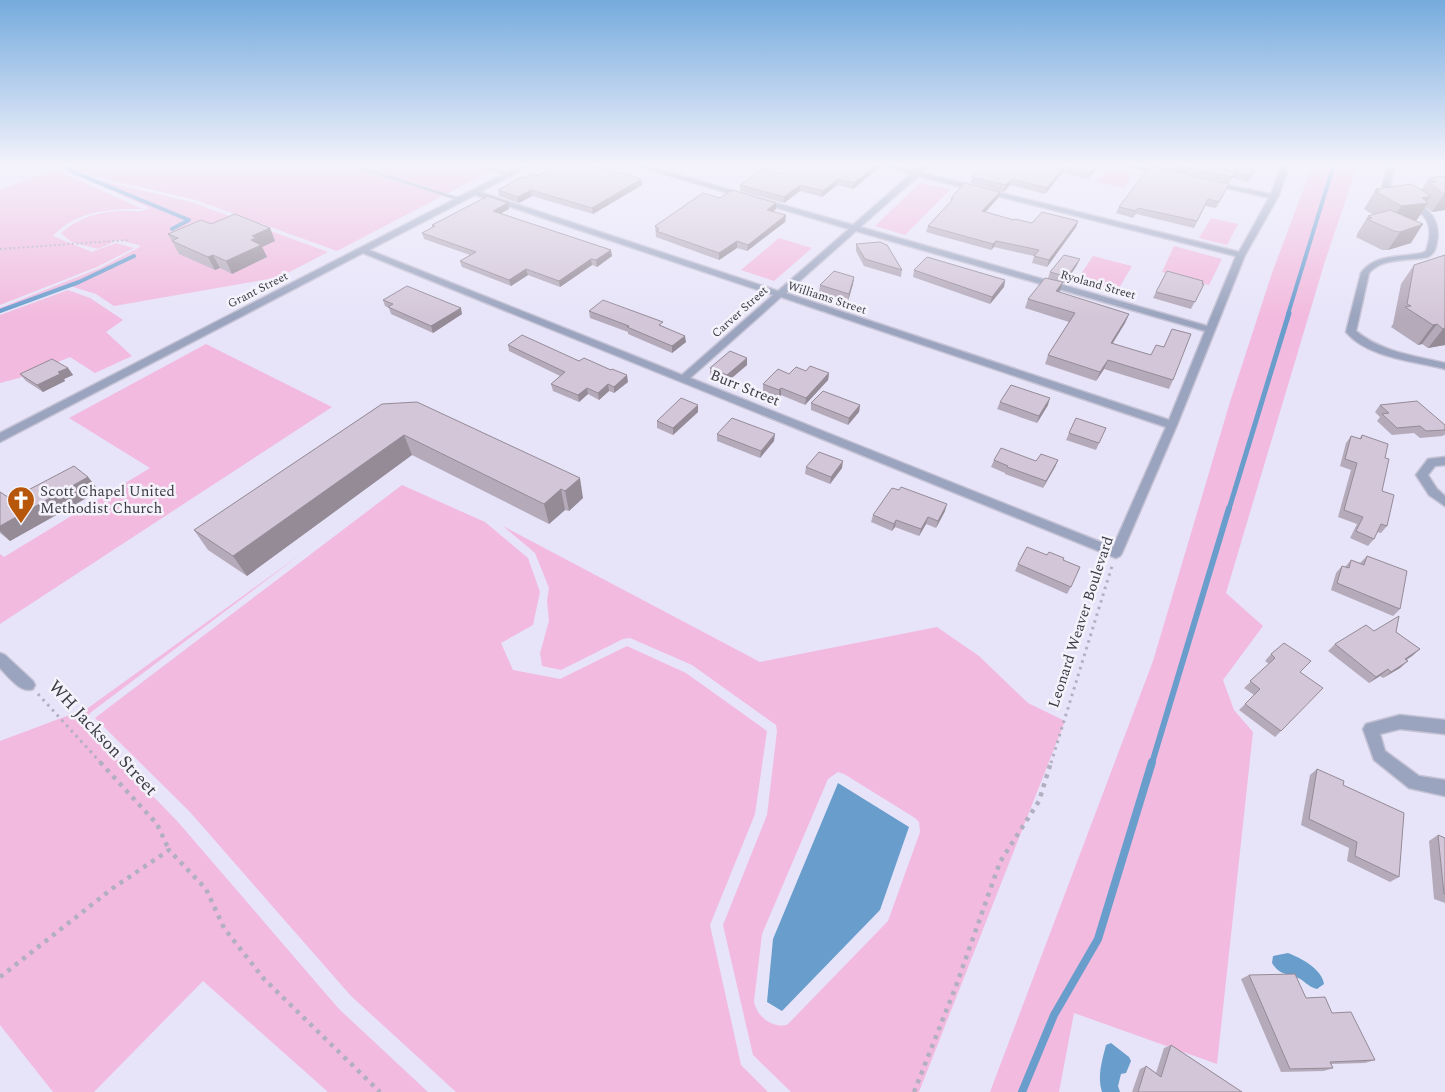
<svg xmlns="http://www.w3.org/2000/svg" width="1445" height="1092" font-family="Spectral,serif">
<rect width="100%" height="100%" fill="#e7e4f9"/>
<g fill="#f2bade" fill-rule="evenodd">
<path d="M63,164H483L496,168L337,251L196,200L71,171Z"/>
<path d="M1313,164H1358L1325,261L1226,593L1263,626L1223,680L1234,710L1253,732L1217,1064L1074,1013L1059,1092H990L1153,661L1230,402L1272,273Z"/>
<path d="M1107,168L1133,174L1124,188L1096,182Z"/>
<path d="M55,170L143,209C110,209 77,210 53,236L92,252L116,243L134,248L97,267L0,305V189Z"/>
<path d="M77,175L191,202L328,252L280,277L114,306L96,294L70,286L0,312V308L100,268L140,247L139,245L118,240L98,249L71,242L61,233C79,218 94,213 118,211C128,210 140,214 149,208Z"/>
<path d="M920,183L951,189L905,235L875,226Z"/>
<path d="M1211,218L1238,224L1227,245L1199,238Z"/>
<path d="M779,238L812,248L774,281L741,270Z"/>
<path d="M1174,246L1222,259L1209,285L1162,272Z"/>
<path d="M1093,256L1132,266L1115,295L1075,283Z"/>
<path d="M68,290L90,298L123,320L106,332L132,356L95,373L70,357L19,378L0,383V315Z"/>
<path d="M206,344L332,407L0,624V554L4,557L150,468L69,418Z"/>
<path d="M402,485L485,522L528,558L540,592L533,625L501,643L513,670L560,679L627,646L686,673L767,731L755,814L710,925L741,1065L768,1092H456L351,996L190,812L95,718Z"/>
<path d="M503,526L760,662L937,627L979,656L1028,703L1065,721L919,1092H791L753,1055L723,925L767,815L777,731L776,725L692,665L630,638L623,639L561,670L542,666L540,653L549,621L547,601L549,588L535,553ZM838,772L844,774L915,818L919,822L920,832L888,921L787,1025C772,1028 756,1016 754,1001L762,934L828,779Z"/>
<path d="M301,554L90,713L83,724L178,822L339,1009L428,1092H328L203,981L94,1092H53L0,1025V741L88,708Z"/>
</g>
<g fill="#699dcc">
<path d="M838,783L909,827L880,910L782,1011L767,1002L773,939Z"/>
<path d="M1288,953C1301,958 1322,969 1324,984L1317,989C1308,987 1304,980 1296,977C1284,973 1279,974 1272,963L1273,956Z"/>
<path d="M1111,1043L1129,1057L1131,1061L1126,1073L1121,1074L1118,1086L1120,1092H1102C1097,1076 1102,1061 1106,1045Z"/>
</g>
<g fill="none" stroke-linecap="round" stroke-linejoin="round">
<g stroke="#699dcc" stroke-width="4">
<path d="M63,164L71,171L189,220L172,229"/>
<path d="M0,311L79,282L134,256"/>
<path d="M1288,314L1334,164"/>
</g>
<path stroke="#699dcc" stroke-width="5" d="M1229,509L1289,313"/>
<path stroke="#699dcc" stroke-width="6" d="M1152,763L1229,508"/>
<path stroke="#699dcc" stroke-width="8" d="M1022,1092L1054,1015L1098,939L1152,762"/>
<g stroke="#c5c2d5" stroke-width="2">
<g id="service">
<path d="M345,164H351L462,199L458,200Z"/>
<path d="M474,164H480L510,174L506,175Z"/>
</g>
</g>
<g stroke="#c5c2d5" stroke-width="3">
<g id="minor">
<path d="M523,164H532L480,192L778,291L849,229L630,164H640L853,225L911,174L876,164H887L915,171L923,164H930L922,173L1239,252L1269,198L1209,184L1213,182L1271,194L1282,164H1290L1278,197L1245,255L1177,425L1122,553L1120,556L1116,558L363,253L0,442V433ZM918,176L1236,256L1207,326L860,227ZM475,195L773,295L682,375L369,250ZM856,231L1205,331L1169,420L786,293ZM781,297L1166,427L1113,547L690,378Z"/>
<path d="M1118,164H1131L1168,173L1164,175Z"/>
<path d="M1388,164H1395L1390,186C1412,200 1443,210 1437,241C1436,248 1435,253 1428,257C1409,261 1382,257 1369,273L1356,331C1381,352 1415,356 1445,363V369C1414,361 1368,358 1346,332L1361,273C1376,253 1400,258 1422,253L1426,251C1441,208 1406,209 1382,187Z"/>
<path d="M1445,457V465L1435,466L1428,475L1437,489L1445,496V506L1429,495L1416,475L1428,459Z"/>
<path d="M0,653L5,655L33,681L35,685L33,689C21,694 8,676 0,668Z"/>
<path d="M1400,715L1445,720V734L1400,729L1380,734L1385,751L1419,776L1445,780V796L1409,788L1374,760L1363,729L1366,724Z"/>
</g>
</g>
<path stroke="#b2afc1" stroke-width="2" stroke-dasharray="2 2.5" stroke-linecap="butt" d="M0,249L128,240"/>
<g stroke="#b2afc1" stroke-width="3" stroke-dasharray="2.5 4.5" stroke-linecap="butt">
<path d="M38,694L101,763"/>
<path d="M1051,763L1112,566"/>
</g>
<g stroke="#b2afc1" stroke-width="4.5" stroke-dasharray="4 5.5" stroke-linecap="butt">
<path d="M100,762L157,824L169,850"/>
<path d="M0,977L113,888L169,850L206,889L224,928L264,979L380,1092"/>
<path d="M914,1092L956,986L1000,862L1039,801L1051,762"/>
</g>
<use href="#service" fill="#9aa4be" fill-rule="evenodd"/>
<use href="#minor" fill="#9aa4be" fill-rule="evenodd"/>
</g>
<g fill="#b5aaba">
<path d="M672,164H701L694,168Z"/>
<path d="M985,164H1101L1088,179L1062,173L1045,194L1010,185L1004,192L970,183L972,177Z"/>
<path d="M1153,164H1257L1248,182L1232,178L1230,183L1152,167Z"/>
<path d="M1421,164H1445V168Z"/>
<path d="M880,167L853,189L837,185L822,197L800,191L784,203L740,191V185L783,174Z"/>
<path d="M594,168L641,179L642,185L593,214L532,196L519,203L499,196L498,190L537,176Z"/>
<path d="M1445,176V210L1432,212L1426,207L1416,221L1411,243L1388,250H1382L1356,237L1357,235V234L1368,216L1373,215L1364,209L1376,189L1421,190L1429,178Z"/>
<path d="M1229,184L1216,208L1205,206L1194,228L1136,214L1133,218L1116,213L1119,207Z"/>
<path d="M1000,192L998,198L985,212L1014,220L1032,223L1078,221L1076,227L1047,267L1032,263L1034,256L994,247L991,250L926,232L928,226L951,202V199Z"/>
<path d="M720,198L776,209L773,212L786,215L785,222L747,251L737,248L719,260L656,237L655,226Z"/>
<path d="M508,203L509,209L501,213L612,256L597,267L592,265L560,287L528,275L511,286L462,267L460,261L470,255L424,239L422,233L432,227V225Z"/>
<path d="M211,224L270,228L275,241L262,247L267,257L232,274L220,268L215,270L179,254L168,234Z"/>
<path d="M856,244L902,270L901,277L864,266L856,251Z"/>
<path d="M1445,255V345L1428,348L1422,344L1418,345L1391,327L1393,324L1401,284L1414,265Z"/>
<path d="M1077,265L1065,283H1062L1059,292L1129,314L1125,323L1113,343L1173,380L1169,389L1104,369L1096,381L1045,364L1048,355L1069,322L1025,308L1028,299L1048,278L1050,272Z"/>
<path d="M914,270L1005,280L1004,287L990,304L913,277Z"/>
<path d="M854,277L853,284L848,301L819,292L820,285Z"/>
<path d="M1202,284H1204L1191,309L1153,298L1156,292Z"/>
<path d="M383,300L462,314L433,333L391,314L389,308L385,306Z"/>
<path d="M589,311L663,326L686,342L672,353L628,334V332L590,318Z"/>
<path d="M508,345L579,361L628,382L614,393L609,391L599,400L588,394L579,402L553,391L551,384L560,376L509,351Z"/>
<path d="M747,365L727,382L710,375V368Z"/>
<path d="M68,368L73,375L64,379L65,381L43,392L26,381L20,374Z"/>
<path d="M806,371L829,373L828,380L805,405L781,395L779,397L763,391V384L789,374Z"/>
<path d="M1000,402L1048,405L1037,423L997,409Z"/>
<path d="M811,403L860,405L859,412L848,425L811,410Z"/>
<path d="M382,404L583,498L569,511L565,510L549,524L412,455L247,576L208,550L194,530Z"/>
<path d="M698,405V412L673,435L657,428V421Z"/>
<path d="M1380,405L1445,425V434L1443,436L1420,438L1414,433L1392,435L1377,421L1380,417L1375,412Z"/>
<path d="M1106,428L1096,450L1066,440L1069,433Z"/>
<path d="M717,434L774,441L760,458L717,441Z"/>
<path d="M1362,435L1385,458L1382,491L1387,526L1381,533L1377,532L1374,539L1368,546L1350,538L1357,524L1338,517L1351,470L1340,466L1346,443L1351,436L1359,439Z"/>
<path d="M994,460L1036,461L1058,460L1055,467L1043,488L1005,474V473L991,467Z"/>
<path d="M806,467L842,468L830,484L805,474Z"/>
<path d="M88,477L99,491L10,541L0,533V492L11,499Z"/>
<path d="M945,511L936,528L926,524L919,536L895,527L892,531L871,522L873,515Z"/>
<path d="M1047,555L1063,560L1071,587L1067,594L1015,571L1018,564Z"/>
<path d="M1367,556L1400,609L1393,616L1331,590L1336,573L1342,566L1345,567L1351,560L1360,563Z"/>
<path d="M1374,631L1396,632L1420,649L1412,656L1406,660L1400,668L1383,678L1380,676L1369,683L1328,651L1335,644Z"/>
<path d="M1271,654L1300,672L1281,731L1275,737L1239,710L1254,695L1244,688L1269,664L1265,661Z"/>
<path d="M1317,769L1343,785L1399,877L1390,882L1347,861L1349,848L1301,825L1310,775Z"/>
<path d="M1438,835L1445,838V903L1434,899L1429,841Z"/>
<path d="M1249,975L1306,998L1332,1013L1375,1060L1365,1063L1331,1064L1333,1068L1324,1071L1281,1072L1241,979Z"/>
<path d="M1171,1045L1242,1092H1132L1140,1069L1146,1066L1156,1073L1164,1048Z"/>
</g>
<g fill="#948b97">
<path d="M694,164H701L694,168Z"/>
<path d="M877,164H880V167L853,189L854,183Z"/>
<path d="M1098,164H1101L1088,179L1091,173Z"/>
<path d="M1064,167L1062,173L1045,194L1047,188Z"/>
<path d="M641,179L642,185L593,214L592,208Z"/>
<path d="M838,179L837,185L822,197L823,191Z"/>
<path d="M1012,179L1010,185L1004,192L1006,185Z"/>
<path d="M800,185V191L784,203V197Z"/>
<path d="M531,190L532,196L519,203L518,197Z"/>
<path d="M1000,192L998,198L981,217L982,211Z"/>
<path d="M1444,194H1445V210L1432,212Z"/>
<path d="M1431,196L1426,203H1428L1416,221L1389,225L1401,206L1422,198Z"/>
<path d="M508,203L509,209L494,217L493,211Z"/>
<path d="M776,203V209L766,216L767,210Z"/>
<path d="M786,215L785,222L747,251L748,245Z"/>
<path d="M1078,221L1076,227L1047,267L1049,260Z"/>
<path d="M1423,224L1411,243L1388,250L1400,232Z"/>
<path d="M270,228L275,241L262,247L267,257L232,274L226,261L251,240L252,236Z"/>
<path d="M737,241V248L719,260V253Z"/>
<path d="M996,241L994,247L991,250L993,244Z"/>
<path d="M611,250L612,256L597,267L596,260Z"/>
<path d="M213,255L220,268L215,270L208,257Z"/>
<path d="M591,259L592,265L560,287L559,281Z"/>
<path d="M1080,259L1077,265L1065,283L1067,277Z"/>
<path d="M526,269L528,275L511,286L509,280Z"/>
<path d="M854,277L853,284L848,301L849,294Z"/>
<path d="M1005,280L1004,287L990,304L992,297Z"/>
<path d="M1063,282L1060,291L1053,300L1056,291Z"/>
<path d="M461,308L462,314L433,333L431,326Z"/>
<path d="M1129,314L1125,323L1107,352L1111,343Z"/>
<path d="M1437,324L1422,344L1418,345L1433,325Z"/>
<path d="M1445,328V345L1428,348L1443,329Z"/>
<path d="M685,336L686,342L672,353V346Z"/>
<path d="M747,358V365L727,382V375Z"/>
<path d="M1108,360L1104,369L1096,381L1100,372Z"/>
<path d="M68,368L73,375L64,379L65,381L43,392L37,385L58,372Z"/>
<path d="M829,373L828,380L805,405L806,398Z"/>
<path d="M627,375L628,382L614,393V387Z"/>
<path d="M608,384L609,391L599,400L598,393Z"/>
<path d="M587,388L588,394L579,402L578,395Z"/>
<path d="M781,388V395L779,397V390Z"/>
<path d="M1050,398L1048,405L1037,423L1039,416Z"/>
<path d="M698,405V412L673,435V428Z"/>
<path d="M860,405L859,412L848,425L849,418Z"/>
<path d="M775,434L774,441L760,458L761,451Z"/>
<path d="M404,435L412,455L247,576L233,556Z"/>
<path d="M1058,460L1055,467L1043,488L1046,481Z"/>
<path d="M843,461L842,468L830,484L831,477Z"/>
<path d="M88,477L99,491L10,541L0,531V526Z"/>
<path d="M580,478L583,498L569,511L565,491Z"/>
<path d="M561,489L565,510L549,524L544,504Z"/>
<path d="M947,504L945,511L936,528L938,521Z"/>
<path d="M928,517L926,524L919,536L921,529Z"/>
<path d="M896,520L895,527L892,531L894,524Z"/>
<path d="M1420,649L1412,656L1397,666L1405,659Z"/>
<path d="M1408,661L1400,668L1383,678L1391,672Z"/>
<path d="M1388,669L1380,676L1369,683L1376,677Z"/>
</g>
<g fill="#d3c6d8" stroke="#948b97">
<path d="M562,164H582L594,168L598,166L641,179L592,208L531,190L518,197L498,190L522,177L524,178L532,174L537,176Z"/>
<path d="M797,164H877L854,183L838,179L823,191L800,185L784,197L740,185L764,168L783,174Z"/>
<path d="M985,164H1098L1091,173L1064,167L1047,188L1012,179L1006,185L972,177Z"/>
<path d="M1170,164H1257L1251,176L1235,172L1233,177Z"/>
<path d="M1150,166L1229,184L1219,202L1208,199L1197,221L1138,208L1136,211L1119,207Z"/>
<path d="M1445,176V194H1444L1429,182H1436L1429,178Z"/>
<path d="M965,183L1000,192L982,211L1014,220L1015,219L1032,223L1042,212L1078,221L1049,260L1034,256L1039,250L996,241L993,244L928,226L953,199H951L955,193Z"/>
<path d="M1412,184L1431,196L1422,198L1428,203L1401,206L1375,191H1380L1376,189Z"/>
<path d="M732,190L776,203L767,210L786,215L748,245L737,241L719,253L656,231L659,229L655,226L703,193L720,198Z"/>
<path d="M488,196L508,203L493,211L611,250L596,260L591,259L559,281L526,269L509,280L460,261L476,252L422,233L435,226L432,225Z"/>
<path d="M1390,210L1423,224L1400,232L1394,231L1367,219L1372,218L1368,216Z"/>
<path d="M235,214L270,228L252,236L256,238L251,240L261,245L226,261L213,255L208,257L172,241L178,238L168,234L201,220L211,224Z"/>
<path d="M880,242L887,245L902,270L865,259L856,244Z"/>
<path d="M1064,255L1080,259L1067,277L1050,272Z"/>
<path d="M1445,255V328L1443,329L1437,324L1433,325L1405,307L1411,306L1407,304L1414,265Z"/>
<path d="M927,257L1005,280L992,297L914,270Z"/>
<path d="M834,271L854,277L849,294L820,285Z"/>
<path d="M1167,271L1203,281L1202,284H1204L1195,302L1156,292Z"/>
<path d="M1045,278L1063,282L1056,291L1129,314L1111,343L1151,355L1156,345L1164,347L1172,329L1191,334L1173,380L1108,360L1100,372L1048,355L1075,313L1028,299Z"/>
<path d="M407,286L461,308L431,326L388,307L393,304L383,300Z"/>
<path d="M603,300L663,322L659,325L685,336L672,346L627,327L629,326L589,311Z"/>
<path d="M522,335L579,361L584,358L611,370L612,369L627,375L614,387L608,384L598,393L587,388L578,395L551,384L565,372L508,345Z"/>
<path d="M730,351L747,358L727,375L710,368Z"/>
<path d="M52,359L68,368L58,372L60,374L37,385L20,374Z"/>
<path d="M810,366L829,373L806,398L781,388L779,390L763,384L778,369L789,374L796,367L806,371Z"/>
<path d="M1011,385L1050,398L1039,416L1000,402Z"/>
<path d="M823,391L860,405L849,418L811,403Z"/>
<path d="M681,398L698,405L673,428L657,421Z"/>
<path d="M1417,401L1445,425V430L1426,431L1420,426L1397,428L1382,414L1389,413L1380,405Z"/>
<path d="M417,402L580,478L565,491L561,489L544,504L404,435L233,556L194,530L382,404Z"/>
<path d="M732,418L775,434L761,451L717,434Z"/>
<path d="M1076,418L1106,428L1099,443L1069,433Z"/>
<path d="M1362,435L1388,444L1385,458L1389,459L1382,491L1394,495L1387,526L1381,524L1374,539L1356,531L1363,517L1344,510L1357,463L1345,459L1351,436L1361,439Z"/>
<path d="M1001,448L1036,461L1041,454L1058,460L1046,481L1007,467L1008,466L994,460Z"/>
<path d="M819,452L843,461L831,477L806,467Z"/>
<path d="M74,466L88,477L0,526V492L11,499Z"/>
<path d="M901,487L947,504L938,521L928,517L921,529L896,520L894,524L873,515L892,488L899,490Z"/>
<path d="M1027,547L1047,555L1049,552L1064,558L1063,560L1080,567L1071,587L1018,564Z"/>
<path d="M1367,556L1407,571L1400,609L1337,583L1342,566L1349,568L1351,560L1364,565Z"/>
<path d="M1399,616L1396,632L1420,649L1405,659L1408,661L1391,672L1388,669L1376,677L1335,644L1366,625L1374,631Z"/>
<path d="M1284,643L1311,661L1300,672L1323,688L1281,731L1245,704L1260,689L1250,681L1275,658L1271,654Z"/>
<path d="M1317,769L1344,781L1343,785L1404,813L1399,877L1355,856L1357,842L1309,819Z"/>
<path d="M1438,835L1445,838V894H1444Z"/>
<path d="M1295,974L1306,998L1325,997L1332,1013L1351,1012L1375,1060L1330,1062L1333,1068L1290,1069L1249,975Z"/>
<path d="M1171,1045L1242,1092H1138L1146,1066L1161,1077Z"/>
</g>
<linearGradient id="sky" x2="0" y2="1"><stop stop-color="#75abdd"/><stop offset="0.52" stop-color="#f4f3fc"/><stop offset="1" stop-color="#f4f3fc" stop-opacity="0"/></linearGradient>
<rect width="1445" height="317" fill="url(#sky)"/>
<defs>
<g id="church-pin" transform="scale(1.4375)"><path d="M0 17L-7.5 6A9.5 9.5 0 1 1 7.5 6Z" fill="#b6570b" stroke="#f4f3fc"/><path d="M-1.2-6h2.4v3.5h3.3v2.4h-3.3V6h-2.4V-.1h-3.3v-2.4h3.3Z" fill="#fff"/></g>
</defs>
<g fill-rule="evenodd">
<use href="#church-pin" x="21" y="500"/>
</g>
<g text-anchor="middle" dominant-baseline="central" stroke-width="5" stroke-linejoin="round" paint-order="stroke">
<g font-size="12" fill="#3d3b44" stroke="#f4f3fc">
<text transform="translate(1098 285) rotate(16)">Ryoland Street</text>
<text transform="translate(258 290) rotate(-27)">Grant Street</text>
<text transform="translate(827 298) rotate(18)">Williams Street</text>
<text transform="translate(740 312) rotate(-42)">Carver Street</text>
</g>
<g font-size="15" fill="#3d3b44" stroke="#f4f3fc">
<text transform="translate(745 388) rotate(22)">Burr Street</text>
<text transform="translate(1081 622) rotate(-72)">Leonard Weaver Boulevard</text>
</g>
<g font-size="15" fill="#3d3b44" stroke="#f4f3fc" text-anchor="start">
<text x="40" y="491">Scott Chapel United<tspan x="40" dy="17">Methodist Church</tspan></text>
</g>
<g font-size="18" fill="#3d3b44" stroke="#f4f3fc">
<text transform="translate(103 738) rotate(47)">WH Jackson Street</text>
</g>
</g>
</svg>
